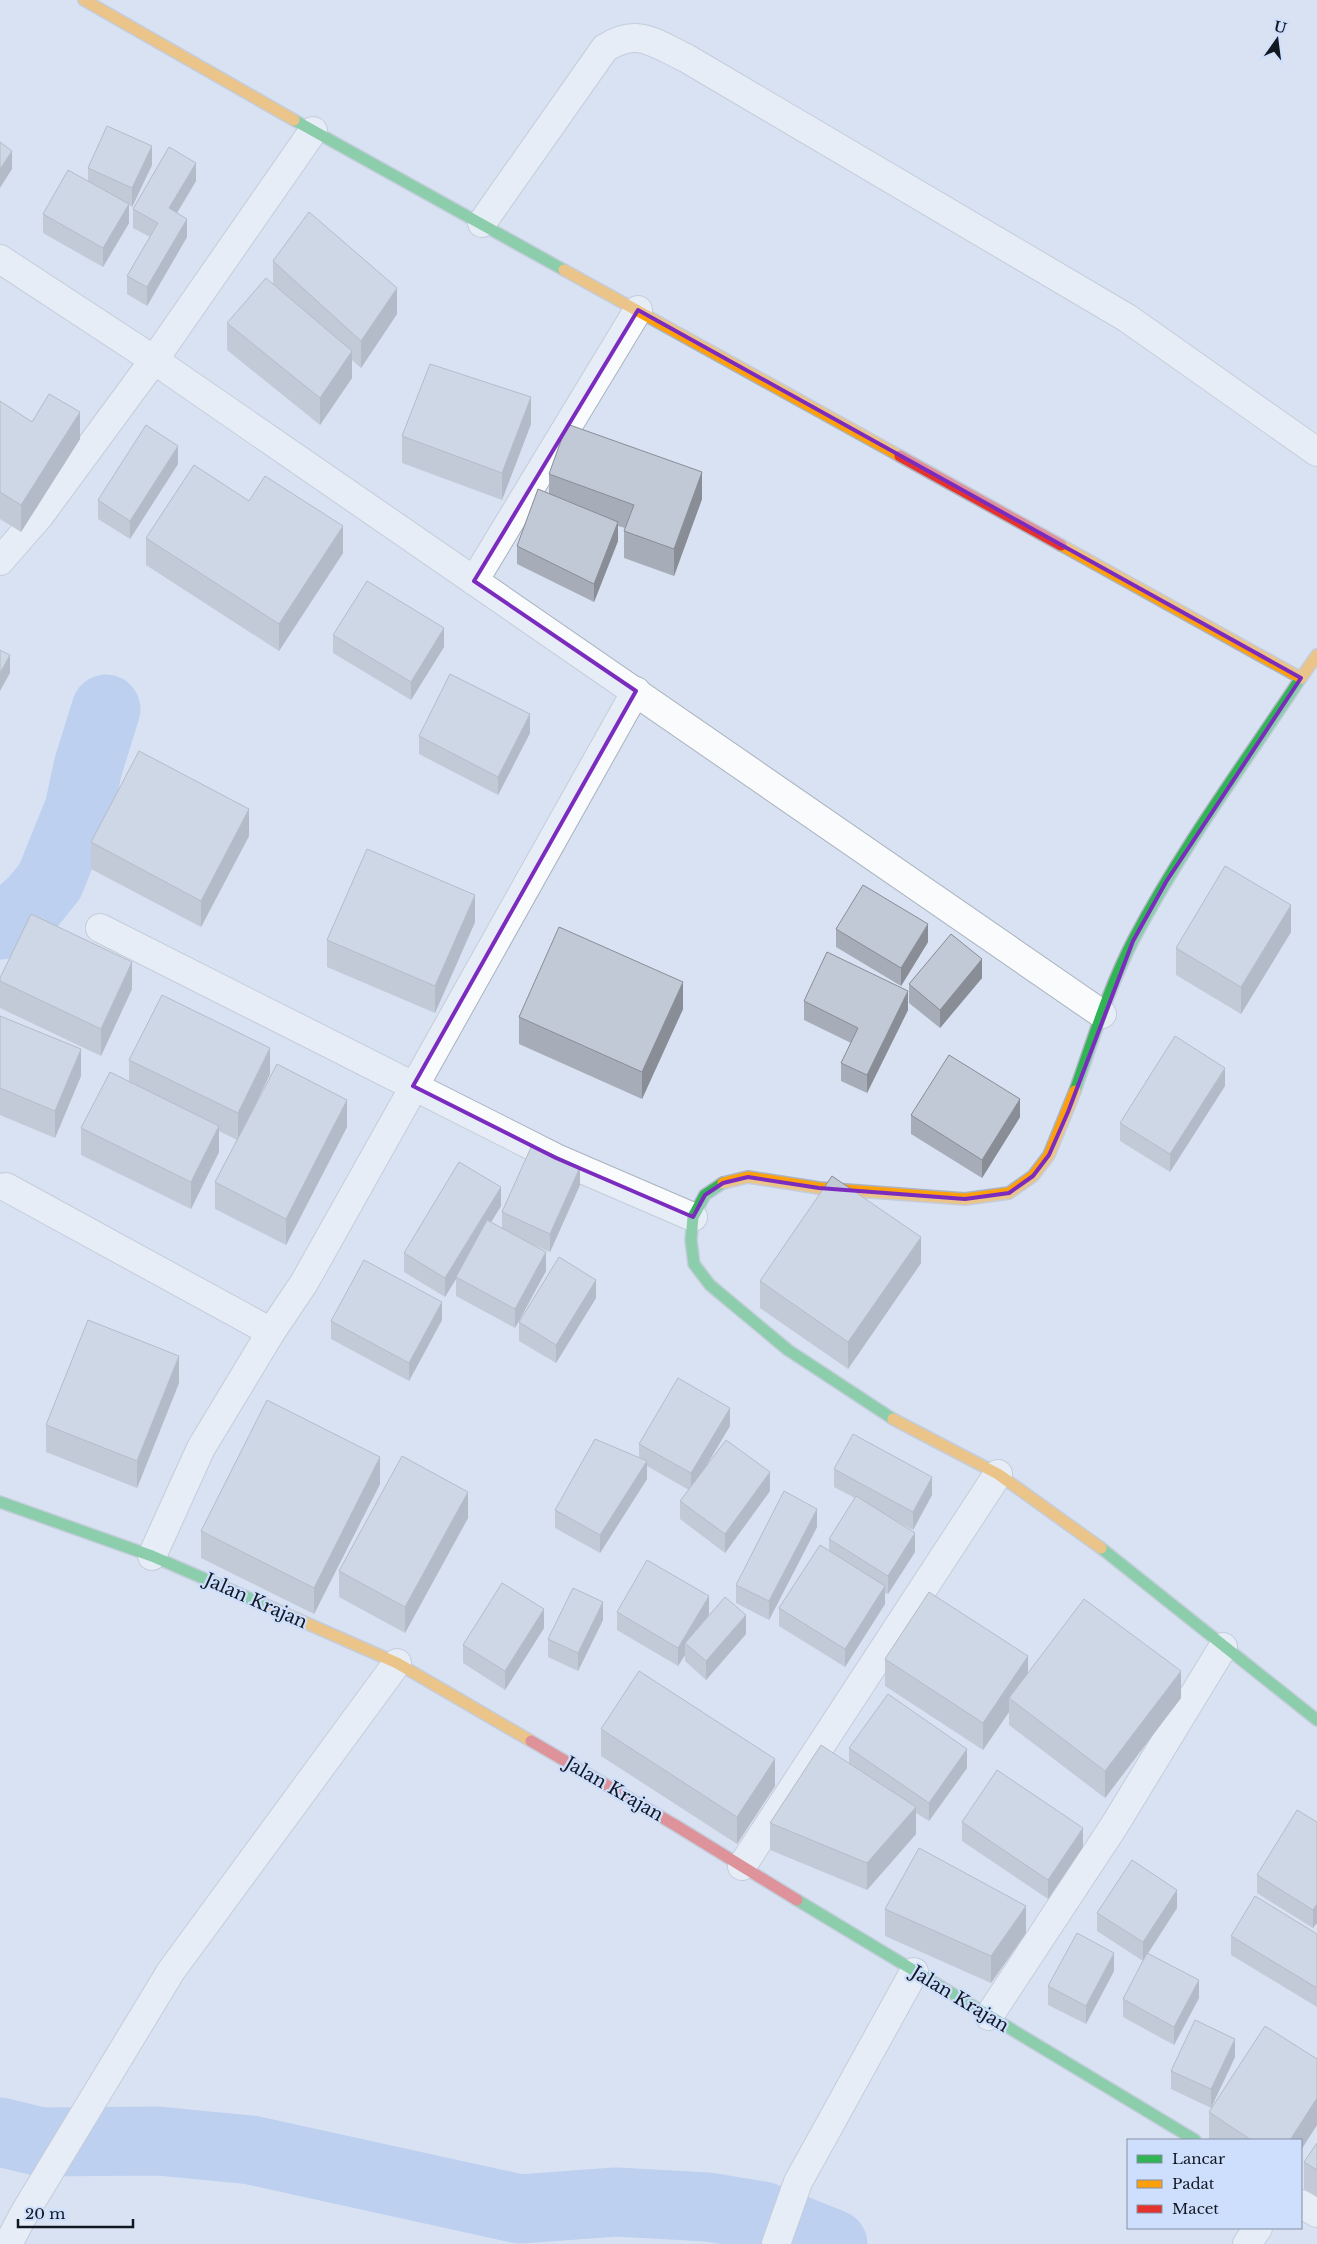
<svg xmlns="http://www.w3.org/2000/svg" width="1317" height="2244" font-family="'Libre Baskerville',serif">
<rect width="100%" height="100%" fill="#d8e2f2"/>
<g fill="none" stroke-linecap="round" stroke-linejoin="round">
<g stroke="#9cbaed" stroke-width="69">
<path d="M0,925L18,915L34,901L50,881L79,809L88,767L106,709"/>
<path d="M0,2132L41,2142L158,2141L251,2150L520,2209L616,2202L708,2207L763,2216L833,2244"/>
</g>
<g stroke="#abb3bf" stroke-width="30">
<g id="street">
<path d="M482,223L605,48C638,27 654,43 686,58L1127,318L1317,452"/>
<path d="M0,259L154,360L1102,1014"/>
<path d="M0,561L40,515L154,360L313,131"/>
<path d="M474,581L638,310"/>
<path d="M100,928L556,1158L693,1217"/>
<path d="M6,1187L271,1332"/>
<path d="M152,1556L201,1448L271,1332L304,1283L636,691"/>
<path d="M742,1866L998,1474"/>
<path d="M989,2016L1114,1826L1223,1647"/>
<path d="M1301,2204L1317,2213"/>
<path d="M8,2244L25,2212L171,1971L397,1663"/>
<path d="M776,2244L798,2182L914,1972"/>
<path d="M1247,2244L1258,2228"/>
</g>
</g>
<g stroke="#abb3bf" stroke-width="14">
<g id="fast">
<path d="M294,120L564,270"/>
<path d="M1075,1091C1093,1040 1109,987 1134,939C1182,848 1244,764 1301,678"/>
<path d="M723,1183L705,1195L693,1217L691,1240L694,1264L710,1285L788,1350L893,1419"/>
<path d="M0,1502L152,1556L272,1608"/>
<path d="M1101,1548L1317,1720"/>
<path d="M797,1900L1195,2140"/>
</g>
</g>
<g stroke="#abb3bf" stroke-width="14">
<g id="slow">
<path d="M84,0L294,120"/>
<path d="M564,270L900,456"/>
<path d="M1061,545L1301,678L1317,655"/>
<path d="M723,1183L748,1177L819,1188L965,1199L1009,1193L1033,1176L1049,1155L1075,1091"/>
<path d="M893,1419L998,1474L1101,1548"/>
<path d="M272,1608L397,1663L531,1741"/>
</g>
</g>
<g stroke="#abb3bf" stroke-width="14">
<g id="jam">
<path d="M900,456L1061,545"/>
<path d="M531,1741L675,1825L797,1900"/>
</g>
</g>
<use href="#street" stroke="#f9fbfd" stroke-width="28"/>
<use href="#fast" stroke="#30b455" stroke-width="11"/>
<use href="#slow" stroke="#ff9f0a" stroke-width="11"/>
<use href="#jam" stroke="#e5322d" stroke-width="11"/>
</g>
<g fill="#a7adb8">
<path d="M152,165L132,207L129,205V223L103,267L43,233V214L88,181V168Z"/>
<path d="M196,181L177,213L187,237L147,306L127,294V276L150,237L133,228V209Z"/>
<path d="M273,261L397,314L361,368L352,360V378L320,425L227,350V323L273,284Z"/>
<path d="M0,401L32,422L80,439L21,532L0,519Z"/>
<path d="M531,424L502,500L402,463V436Z"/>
<path d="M178,464L130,539L98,519V500Z"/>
<path d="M549,474L702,499L674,576L624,558V531L625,528L618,526V541L594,602L517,564V546L549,493Z"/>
<path d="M249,501L343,553L279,651L146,565V538Z"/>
<path d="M333,635L444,647L411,700L333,653Z"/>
<path d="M530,733L498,795L419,754V736Z"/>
<path d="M249,836L201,927L91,869V842Z"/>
<path d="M475,922L435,1013L327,967V940Z"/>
<path d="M836,929L928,942L901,986L836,947Z"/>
<path d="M1291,932L1241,1014L1176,975V948Z"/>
<path d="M0,978L132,989L101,1056L0,1008Z"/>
<path d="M982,978L940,1028L909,1003V984Z"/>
<path d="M804,1001L908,1010L867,1093L841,1081V1063L851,1043L804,1020Z"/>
<path d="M683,1009L642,1099L519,1044V1017Z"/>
<path d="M0,1016L81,1076L55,1138L0,1115Z"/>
<path d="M129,1060L270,1074L251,1114L347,1127L286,1245L215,1209V1182L237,1140L219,1131V1152L191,1209L81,1155V1128L129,1081Z"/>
<path d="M1225,1086L1170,1172L1120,1141V1123Z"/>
<path d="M911,1115L1020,1117L982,1178L911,1134Z"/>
<path d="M580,1185L550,1252L534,1245L546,1271L515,1328L456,1296V1278L445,1297L404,1272V1253L501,1206L491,1222L502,1228V1212Z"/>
<path d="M921,1263L848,1369L760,1308V1281Z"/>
<path d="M596,1298L556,1363L519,1341V1322Z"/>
<path d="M442,1320L409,1381L331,1339V1321Z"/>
<path d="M179,1383L137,1488L46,1452V1425Z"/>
<path d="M730,1426L706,1466L770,1491L725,1553L680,1519V1501L689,1490L647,1466V1479L600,1553L555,1528V1510L639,1457V1444Z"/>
<path d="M834,1469L932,1495L913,1530L894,1520L915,1552L888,1594L885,1593V1604L845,1667L779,1626V1608L829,1550V1539L855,1498L834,1487Z"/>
<path d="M380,1484L314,1614L201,1558V1531Z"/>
<path d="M468,1518L405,1633L339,1597V1571Z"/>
<path d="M817,1527L769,1620L736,1603V1585Z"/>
<path d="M617,1612L709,1614L706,1618L746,1634L706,1680L685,1661V1655L678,1666L617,1630Z"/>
<path d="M603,1620L578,1671L548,1657V1639Z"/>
<path d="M544,1628L505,1690L463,1663V1645Z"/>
<path d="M885,1659L1028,1673L1181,1698L1105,1798L1009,1725V1712L983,1750L885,1686Z"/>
<path d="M601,1729L775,1786L737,1844L601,1756Z"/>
<path d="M849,1748L967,1768L929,1821L916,1813V1834L867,1890L770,1850V1823L849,1763Z"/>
<path d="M962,1822L1083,1847L1048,1899L962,1841Z"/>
<path d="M1317,1822V1923L1313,1928L1257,1893V1875Z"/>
<path d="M1177,1908L1148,1953L1199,1998L1174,2045L1123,2017V1999L1143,1961L1097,1931V1913Z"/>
<path d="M885,1909L1026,1933L991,1983L885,1936Z"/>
<path d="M1317,1934V2007L1231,1955V1936Z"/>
<path d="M1114,1971L1086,2024L1048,2005V1986Z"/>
<path d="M1235,2057L1211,2108L1171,2089V2071Z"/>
<path d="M1209,2112L1317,2125L1301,2150V2140H1210L1209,2139Z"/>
<path d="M1317,2143V2197L1304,2189V2162Z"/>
</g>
<g fill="#888d96">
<path d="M152,146V165L132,207V188Z"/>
<path d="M12,151V169L0,188V169Z"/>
<path d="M196,163V181L169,226V208Z"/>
<path d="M129,204V223L103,267V248Z"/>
<path d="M187,219V237L147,306V287Z"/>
<path d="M397,288V314L361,368V341Z"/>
<path d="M352,351V378L320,425V398Z"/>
<path d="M531,397V424L502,500V473Z"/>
<path d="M80,412V439L21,532V505Z"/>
<path d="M178,446V464L130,539V521Z"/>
<path d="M702,472V499L674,576V549Z"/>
<path d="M618,522V541L594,602V584Z"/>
<path d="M343,526V553L279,651V624Z"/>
<path d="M444,628V647L411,700V682Z"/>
<path d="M10,655V673L0,691V673Z"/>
<path d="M530,714V733L498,795V777Z"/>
<path d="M249,809V836L201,927V901Z"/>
<path d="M475,895V922L435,1013V986Z"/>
<path d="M1291,905V932L1241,1014V987Z"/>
<path d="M928,924V942L901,986V968Z"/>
<path d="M982,959V978L940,1028V1010Z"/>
<path d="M132,962V989L101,1056V1029Z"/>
<path d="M683,982V1009L642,1099V1072Z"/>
<path d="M908,991V1010L867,1093V1075Z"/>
<path d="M270,1048V1074L238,1140V1113Z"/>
<path d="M81,1049V1076L55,1138V1111Z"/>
<path d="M1225,1068V1086L1170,1172V1154Z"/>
<path d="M1020,1099V1117L982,1178V1160Z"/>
<path d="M347,1100V1127L286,1245V1219Z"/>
<path d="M219,1126V1152L191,1209V1182Z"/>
<path d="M580,1167V1185L550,1252V1234Z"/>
<path d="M501,1187V1206L445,1297V1278Z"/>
<path d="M921,1237V1263L848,1369V1342Z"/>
<path d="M546,1252V1271L515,1328V1309Z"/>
<path d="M596,1280V1298L556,1363V1345Z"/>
<path d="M442,1302V1320L409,1381V1363Z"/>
<path d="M179,1356V1383L137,1488V1461Z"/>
<path d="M730,1408V1426L691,1491V1473Z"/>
<path d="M380,1457V1484L314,1614V1588Z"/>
<path d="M647,1461V1479L600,1553V1535Z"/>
<path d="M770,1472V1491L725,1553V1534Z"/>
<path d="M932,1477V1495L913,1530V1512Z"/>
<path d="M468,1492V1518L405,1633V1607Z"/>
<path d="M817,1509V1527L769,1620V1601Z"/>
<path d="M915,1533V1552L888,1594V1576Z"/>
<path d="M885,1586V1604L845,1667V1649Z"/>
<path d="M709,1596V1614L689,1647L685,1643V1655L678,1666V1648Z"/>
<path d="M603,1602V1620L578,1671V1653Z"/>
<path d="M544,1609V1628L505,1690V1671Z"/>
<path d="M746,1615V1634L706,1680V1661Z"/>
<path d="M1028,1656V1683L1009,1698V1712L983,1750V1723Z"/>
<path d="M1181,1671V1698L1105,1798V1771Z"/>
<path d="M967,1749V1768L929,1821V1803Z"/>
<path d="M775,1759V1786L737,1844V1817Z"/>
<path d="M916,1807V1834L867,1890V1863Z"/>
<path d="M1083,1828V1847L1048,1899V1880Z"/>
<path d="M1177,1890V1908L1143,1961V1942Z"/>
<path d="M1317,1904V1923L1313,1928V1910Z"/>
<path d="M1026,1906V1933L991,1983V1956Z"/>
<path d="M1114,1953V1971L1086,2024V2006Z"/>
<path d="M1199,1980V1998L1174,2045V2027Z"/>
<path d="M1235,2039V2057L1211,2108V2089Z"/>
<path d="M1317,2098V2125L1301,2150V2140H1290Z"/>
</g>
<g fill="#c2c9d6" stroke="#888d96">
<path d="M107,126L152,146L132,188L88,168Z"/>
<path d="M0,142L12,151L0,169Z"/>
<path d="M169,147L196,163L169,208L187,219L147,287L127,276L158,223L133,209Z"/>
<path d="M68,170L129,204L103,248L43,214Z"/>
<path d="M309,212L397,288L361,341L273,261Z"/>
<path d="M266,278L352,351L320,398L227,323Z"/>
<path d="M430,364L531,397L502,473L402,436Z"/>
<path d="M49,394L80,412L21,505L0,492V401L32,422Z"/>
<path d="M567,424L702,472L674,549L624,531L634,505L549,474Z"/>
<path d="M146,425L178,446L130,521L98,500Z"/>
<path d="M194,465L249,501L265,476L343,526L279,624L146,538Z"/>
<path d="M538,489L618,522L594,584L517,546Z"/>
<path d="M367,581L444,628L411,682L333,635Z"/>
<path d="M0,650L10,655L0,673Z"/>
<path d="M450,674L530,714L498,777L419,736Z"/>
<path d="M139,751L249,809L201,901L91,842Z"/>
<path d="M367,849L475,895L435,986L327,940Z"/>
<path d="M1225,866L1291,905L1241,987L1176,948Z"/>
<path d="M863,885L928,924L901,968L836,929Z"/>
<path d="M31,914L132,962L101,1029L0,981V978Z"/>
<path d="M559,927L683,982L642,1072L519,1017Z"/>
<path d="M951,934L982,959L940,1010L909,984Z"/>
<path d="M827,952L908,991L867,1075L841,1063L858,1028L804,1001Z"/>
<path d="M162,995L270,1048L238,1113L129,1060Z"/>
<path d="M0,1016L81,1049L55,1111L0,1088Z"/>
<path d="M1175,1036L1225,1068L1170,1154L1120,1123Z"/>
<path d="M949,1055L1020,1099L982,1160L911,1115Z"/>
<path d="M277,1064L347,1100L286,1219L215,1182Z"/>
<path d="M110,1072L219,1126L191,1182L81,1128Z"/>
<path d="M532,1145L580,1167L550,1234L502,1212Z"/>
<path d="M459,1162L501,1187L445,1278L404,1253Z"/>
<path d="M832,1176L921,1237L848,1342L760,1281Z"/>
<path d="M487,1220L546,1252L515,1309L456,1277Z"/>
<path d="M559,1257L596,1280L556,1345L519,1322Z"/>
<path d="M364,1260L442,1302L409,1363L331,1321Z"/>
<path d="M88,1320L179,1356L137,1461L46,1425Z"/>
<path d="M678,1378L730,1408L691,1473L639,1444Z"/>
<path d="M267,1400L380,1457L314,1588L201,1531Z"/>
<path d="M853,1434L932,1477L913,1512L834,1469Z"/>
<path d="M595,1439L647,1461L600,1535L555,1510Z"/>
<path d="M726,1440L770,1472L725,1534L680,1501Z"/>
<path d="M402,1456L468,1492L405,1607L339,1571Z"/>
<path d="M784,1491L817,1509L769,1601L736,1585Z"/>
<path d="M856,1496L915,1533L888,1576L829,1539Z"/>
<path d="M820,1545L885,1586L845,1649L779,1608Z"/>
<path d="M647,1560L709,1596L678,1648L617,1612Z"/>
<path d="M502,1583L544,1609L505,1671L463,1645Z"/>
<path d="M573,1588L603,1602L578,1653L548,1639Z"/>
<path d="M929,1592L1028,1656L983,1723L885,1659Z"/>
<path d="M725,1597L746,1615L706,1661L685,1643Z"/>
<path d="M1084,1599L1181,1671L1105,1771L1009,1698Z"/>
<path d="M639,1671L775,1759L737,1817L601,1729Z"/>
<path d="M888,1694L967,1749L929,1803L849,1748Z"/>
<path d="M821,1745L916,1807L867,1863L770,1823Z"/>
<path d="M997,1770L1083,1828L1048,1880L962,1822Z"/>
<path d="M1297,1810L1317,1822V1904L1313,1910L1257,1875Z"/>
<path d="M919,1848L1026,1906L991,1956L885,1909Z"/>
<path d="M1132,1860L1177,1890L1143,1942L1097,1913Z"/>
<path d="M1255,1896L1317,1934V1988L1231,1936Z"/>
<path d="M1077,1933L1114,1953L1086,2006L1048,1986Z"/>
<path d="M1147,1953L1199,1980L1174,2027L1123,1999Z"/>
<path d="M1195,2020L1235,2039L1211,2089L1171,2071Z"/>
<path d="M1265,2026L1317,2059V2098L1290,2140H1251L1209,2112Z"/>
<path d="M1317,2143V2170L1304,2162Z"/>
</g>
<path d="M0 0H1317V2244H0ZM638,310L1301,678L1166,882L1133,941L1068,1112L1049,1155L1033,1176L1009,1193L965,1199L819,1188L748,1177L723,1183L705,1195L693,1217L556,1158L413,1086L636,691L474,581Z" fill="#d8e2f2" fill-opacity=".55" fill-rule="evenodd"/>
<path fill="none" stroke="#7b2cbf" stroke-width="4" stroke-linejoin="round" d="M638,310L1301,678L1166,882L1133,941L1068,1112L1049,1155L1033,1176L1009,1193L965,1199L819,1188L748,1177L723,1183L705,1195L693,1217L556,1158L413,1086L636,691L474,581Z"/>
<g text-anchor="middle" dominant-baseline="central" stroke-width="4.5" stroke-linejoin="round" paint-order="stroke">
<g font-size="18" fill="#121822" stroke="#cedffd">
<text transform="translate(256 1601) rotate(24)">Jalan Krajan</text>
<text transform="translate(614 1789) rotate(30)">Jalan Krajan</text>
<text transform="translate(960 1999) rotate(31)">Jalan Krajan</text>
</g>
</g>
<rect x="1127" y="2139" width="175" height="90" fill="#cedffd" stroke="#838fa5"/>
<rect x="1137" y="2155" width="25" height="8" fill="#30b455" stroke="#838fa5"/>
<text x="1172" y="2164" font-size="15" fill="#121822">Lancar</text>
<rect x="1137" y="2180" width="25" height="8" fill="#ff9f0a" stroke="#838fa5"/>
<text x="1172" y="2189" font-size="15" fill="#121822">Padat</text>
<rect x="1137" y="2205" width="25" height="8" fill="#e5322d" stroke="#838fa5"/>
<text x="1172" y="2214" font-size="15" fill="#121822">Macet</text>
<g transform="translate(1277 40) rotate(14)" stroke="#cedffd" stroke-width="4" paint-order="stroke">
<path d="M0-4L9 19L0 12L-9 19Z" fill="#121822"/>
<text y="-8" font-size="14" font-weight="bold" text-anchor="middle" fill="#121822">U</text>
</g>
<path d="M18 2219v8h115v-8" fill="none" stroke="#121822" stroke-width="2.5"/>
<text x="25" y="2219" font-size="15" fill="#121822" stroke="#cedffd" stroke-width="4" paint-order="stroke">20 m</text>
</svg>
